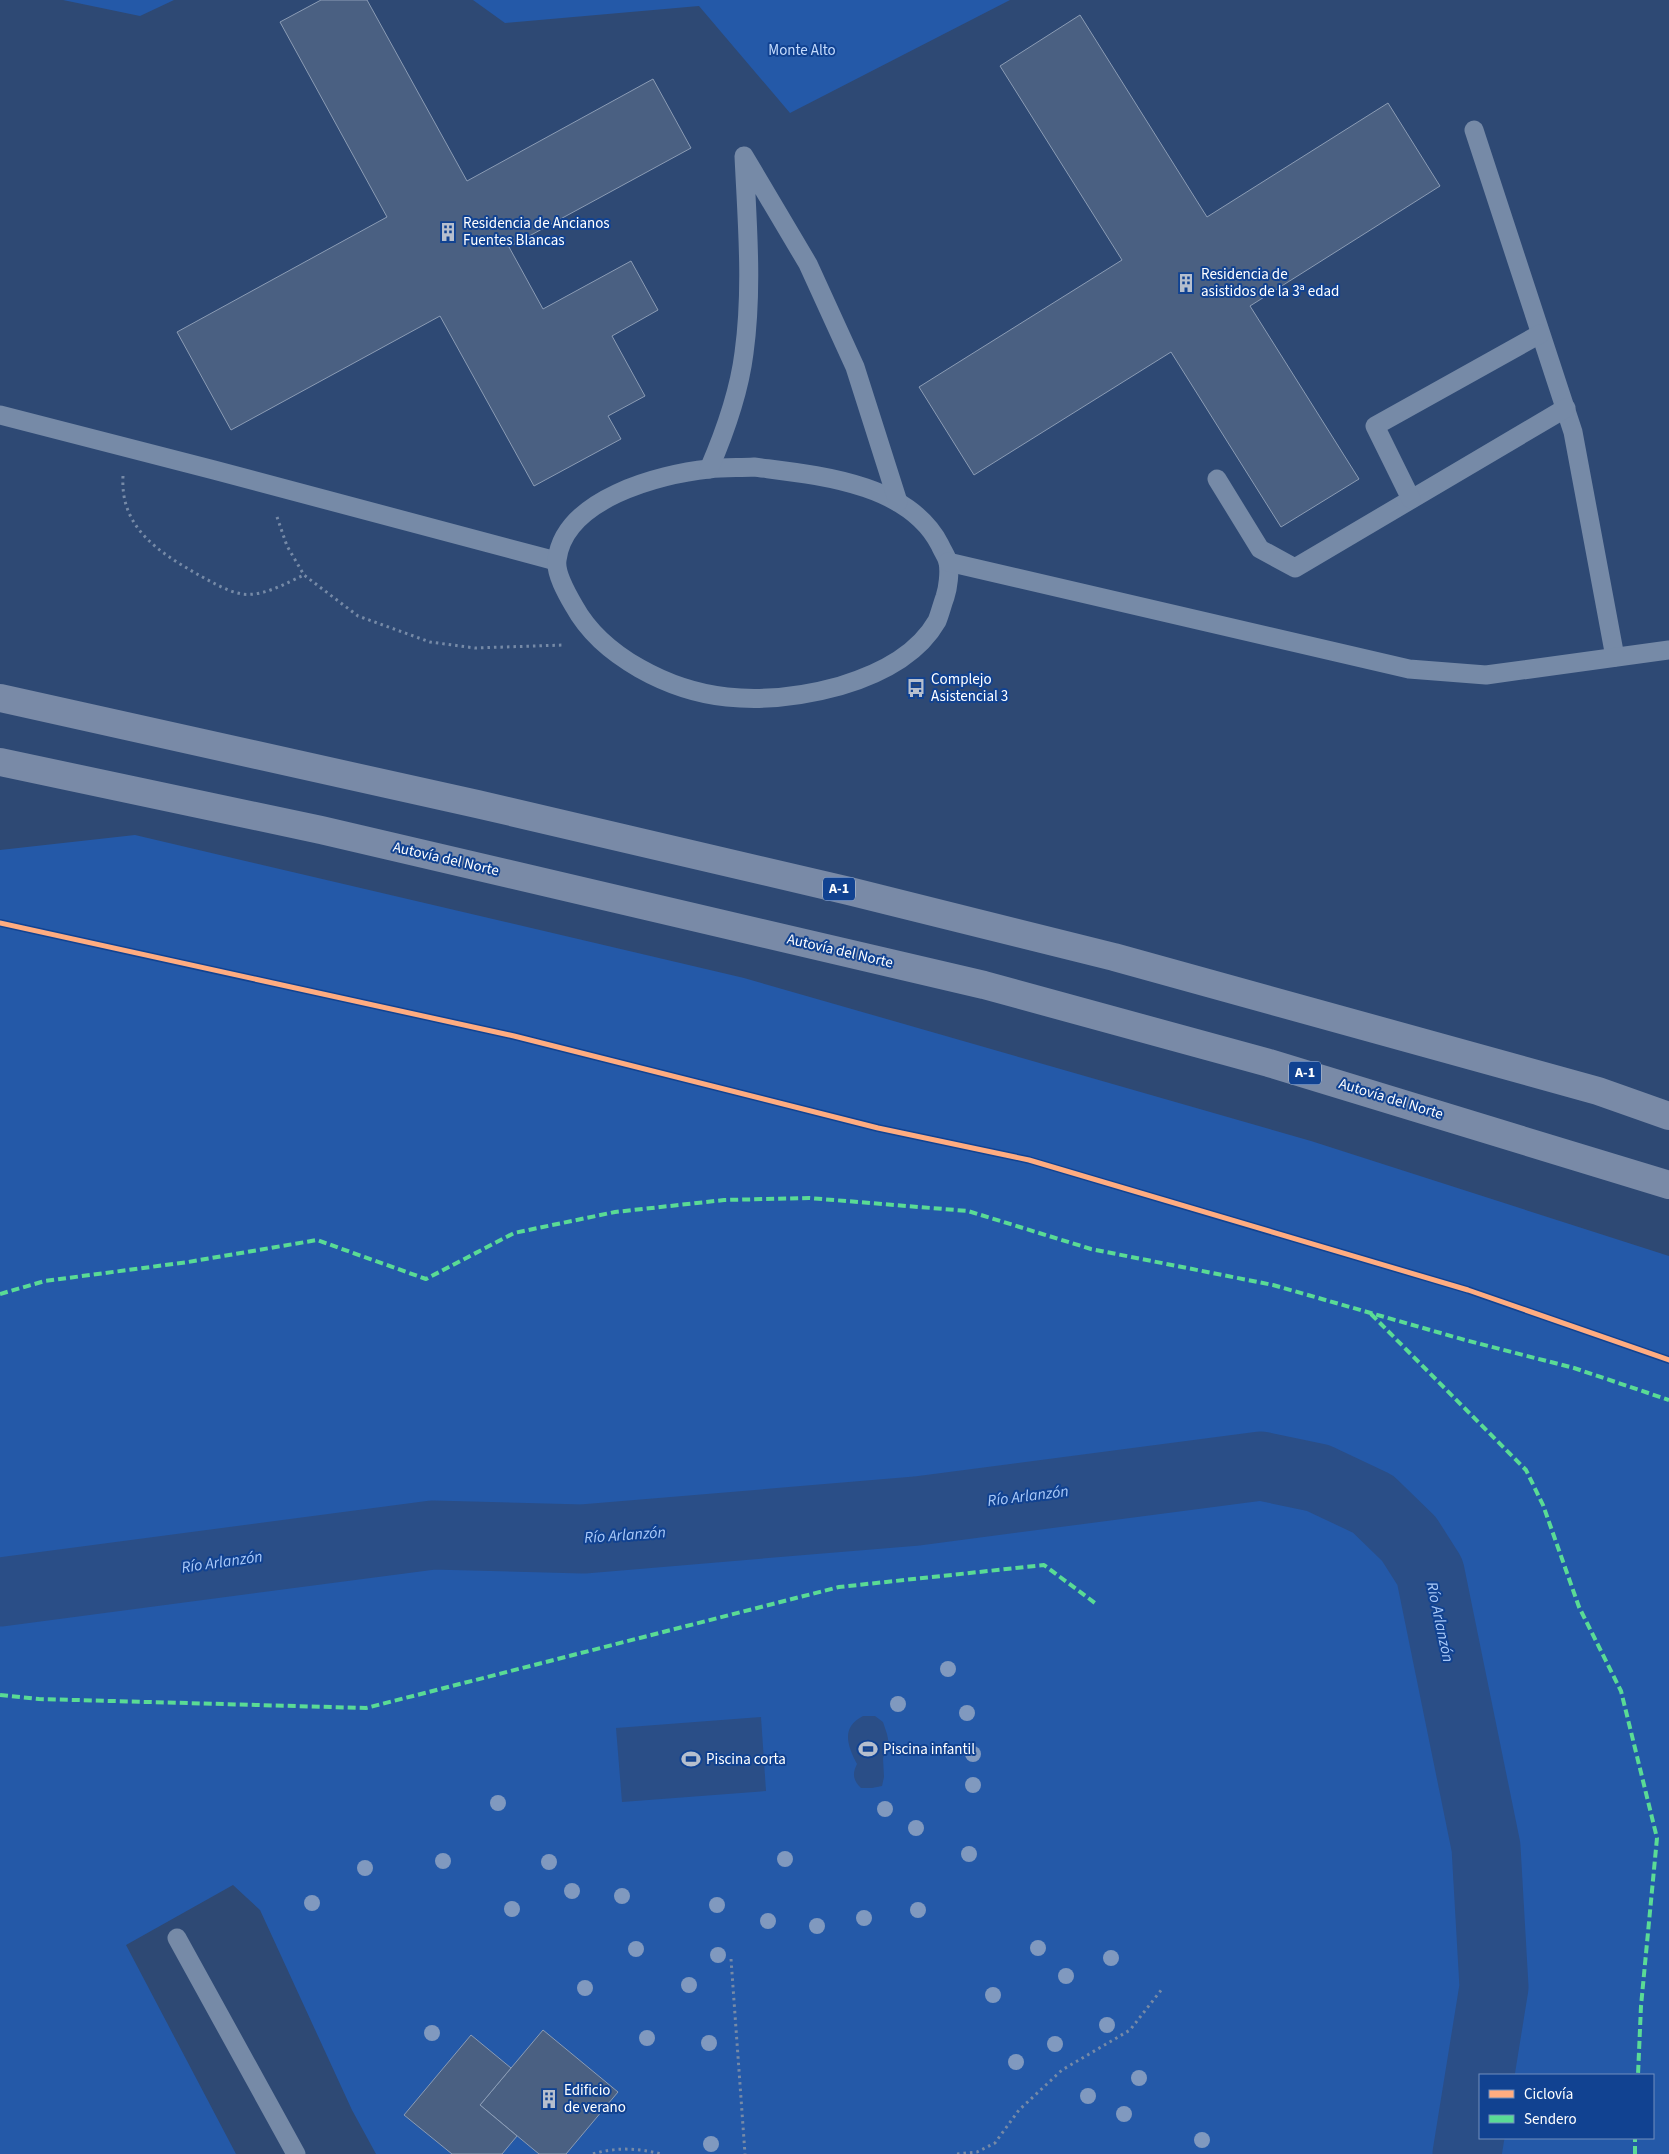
<svg xmlns="http://www.w3.org/2000/svg" width="1669" height="2154" font-family="'Source Sans 3',sans-serif">
<rect width="100%" height="100%" fill="#2e4974"/>
<g fill="#2459a8" fill-rule="evenodd">
<path d="M63,0H174L140,16Z"/>
<path d="M473,0H1010L790,113L699,6L505,23Z"/>
<path d="M135,835L744,978L1311,1141L1669,1256V2154H376L352,2110L260,1910L233,1885L126,1945L236,2154H0V850ZM1480,2075H1653V2138H1480Z"/>
</g>
<g fill="#2a4e87">
<path d="M863,1716H875L883,1722L887,1734L889,1744L883,1758L884,1777L882,1786L872,1788H861C853,1780 852,1774 857,1764C847,1745 841,1727 863,1716Z"/>
<path d="M761,1717L766,1791L622,1802L616,1728Z"/>
</g>
<g fill="none" stroke-linecap="round" stroke-linejoin="round">
<path stroke="#2a4e87" stroke-width="69" d="M0,1592L433,1535L583,1539L917,1511L1261,1466L1318,1478L1373,1504L1409,1539L1430,1572L1486,1847L1494,1987L1467,2154"/>
</g>
<g fill="#4a6082" stroke="#8b9cb5">
<path d="M321,0H367L467,181L653,79L691,148L509,247L543,309L631,261L658,310L612,336L645,396L608,416L621,439L534,486L440,316L231,430L177,332L387,217L280,22Z"/>
<path d="M1080,15L1207,217L1388,103L1440,186L1250,306L1359,479L1281,527L1171,352L974,475L919,387L1122,260L1000,66Z"/>
<path d="M543,2030L618,2092L566,2154H539L480,2105Z"/>
<path d="M471,2035L511,2068L480,2105L517,2136L502,2154H452L404,2115Z"/>
</g>
<g fill="none" stroke-linecap="round" stroke-linejoin="round">
<g stroke="#768aa7" stroke-width="3" stroke-dasharray="2.5 4" stroke-linecap="butt">
<path d="M123,476C120,527 157,551 197,574C210,581 226,591 242,594C263,597 286,583 304,575"/>
<path d="M277,517L287,546L304,575L358,616L430,642L475,648L564,645"/>
<path d="M731,1959L745,2154"/>
<path d="M593,2154C615,2147 638,2148 661,2154"/>
<path d="M957,2154L977,2152L995,2143L1019,2110L1062,2070L1130,2030L1162,1989"/>
</g>
<g stroke="#768aa7" stroke-width="19">
<path d="M1474,130L1573,432L1615,657"/>
<path d="M0,415L214,470L556,561"/>
<path d="M754,467C815,475 908,482 940,545C942,550 947,557 948,562C950,572 948,588 945,597C942,605 940,614 937,621C917,656 877,675 840,686C804,696 765,701 727,697C670,691 602,657 574,606C567,594 555,573 557,560C564,499 659,474 709,469C724,467 739,468 754,467Z"/>
<path d="M709,469C725,432 739,393 744,353C753,288 747,221 744,156L808,264L855,367L898,502"/>
<path d="M1217,479L1260,549L1295,568L1566,408"/>
<path d="M1411,499L1375,426L1540,334"/>
<path d="M948,562L1409,669L1486,675L1669,650"/>
<path d="M177,1938L296,2154"/>
</g>
<g stroke="#798aa7" stroke-width="28">
<path d="M0,698L477,804L849,891L1114,957L1598,1091L1669,1116"/>
<path d="M0,762L321,830L984,985L1269,1063L1669,1185"/>
</g>
<g stroke="#5adb95" stroke-width="4" stroke-dasharray="8 4" stroke-linecap="butt">
<path d="M0,1294L45,1281L188,1262L317,1240L426,1279L514,1233L615,1212L724,1200L809,1198L968,1211L1091,1249L1273,1285L1465,1340L1574,1368L1669,1400"/>
<path d="M1371,1314L1526,1470L1543,1505L1579,1607L1621,1691L1657,1838L1641,2006L1638,2075"/>
<path d="M0,1695L39,1699L366,1708L839,1587L1044,1565L1095,1603"/>
<path d="M1635,2154V2138"/>
</g>
<g stroke="#114291" stroke-width="8">
<path id="cycleway" d="M0,923L514,1036L878,1128L1029,1160L1468,1290L1669,1360"/>
</g>
<use href="#cycleway" stroke="#ffac80" stroke-width="5"/>
</g>
<g fill="#8099bf">
<circle cx="948" cy="1669" r="8"/>
<circle cx="898" cy="1704" r="8"/>
<circle cx="967" cy="1713" r="8"/>
<circle cx="973" cy="1754" r="8"/>
<circle cx="973" cy="1785" r="8"/>
<circle cx="498" cy="1803" r="8"/>
<circle cx="885" cy="1809" r="8"/>
<circle cx="916" cy="1828" r="8"/>
<circle cx="969" cy="1854" r="8"/>
<circle cx="785" cy="1859" r="8"/>
<circle cx="443" cy="1861" r="8"/>
<circle cx="549" cy="1862" r="8"/>
<circle cx="365" cy="1868" r="8"/>
<circle cx="572" cy="1891" r="8"/>
<circle cx="622" cy="1896" r="8"/>
<circle cx="312" cy="1903" r="8"/>
<circle cx="717" cy="1905" r="8"/>
<circle cx="512" cy="1909" r="8"/>
<circle cx="918" cy="1910" r="8"/>
<circle cx="864" cy="1918" r="8"/>
<circle cx="768" cy="1921" r="8"/>
<circle cx="817" cy="1926" r="8"/>
<circle cx="1038" cy="1948" r="8"/>
<circle cx="636" cy="1949" r="8"/>
<circle cx="718" cy="1955" r="8"/>
<circle cx="1111" cy="1958" r="8"/>
<circle cx="1066" cy="1976" r="8"/>
<circle cx="689" cy="1985" r="8"/>
<circle cx="585" cy="1988" r="8"/>
<circle cx="993" cy="1995" r="8"/>
<circle cx="1107" cy="2025" r="8"/>
<circle cx="432" cy="2033" r="8"/>
<circle cx="647" cy="2038" r="8"/>
<circle cx="709" cy="2043" r="8"/>
<circle cx="1055" cy="2044" r="8"/>
<circle cx="1016" cy="2062" r="8"/>
<circle cx="1139" cy="2078" r="8"/>
<circle cx="1088" cy="2096" r="8"/>
<circle cx="1124" cy="2114" r="8"/>
<circle cx="1202" cy="2140" r="8"/>
<circle cx="711" cy="2144" r="8"/>
</g>
<defs>
<g id="building-bare" transform="scale(1.5)"><path d="M-4-6H4V6H1V3H-1V6H-4ZM-2.5-4.3h1.7v1.8h-1.7ZM.8-4.3h1.7v1.8H.8ZM-2.5-1h1.7V.8h-1.7ZM.8-1h1.7V.8H.8Z" fill="#b6bfce" stroke="#114291" stroke-width="2.5" paint-order="stroke"/></g>
<g id="bus-bare" transform="scale(1.5)"><path d="M-5-6H5V4H4V6H2V4H-2V6H-4V4H-5ZM-3.5-4V0h7V-4ZM-3.5 1.2v1.5H-2V1.2ZM2 1.2v1.5H3.5V1.2Z" fill="#b6bfce" stroke="#114291" stroke-width="2.5" paint-order="stroke"/></g>
<g id="stadium-bare" transform="scale(1.5)"><path d="M0-5a6.5 5 0 1 0 0 10a6.5 5 0 1 0 0-10ZM-3.5-1.8h7v3.6h-7Z" fill="#b6bfce" stroke="#114291" stroke-width="2.5" paint-order="stroke"/></g>
</defs>
<g fill-rule="evenodd">
<use href="#building-bare" x="448" y="232"/>
<use href="#building-bare" x="1186" y="283"/>
<use href="#bus-bare" x="916" y="688"/>
<use href="#stadium-bare" x="868" y="1749"/>
<use href="#stadium-bare" x="691" y="1759"/>
<use href="#building-bare" x="549" y="2099"/>
</g>
<g text-anchor="middle" dominant-baseline="central" stroke-width="4" stroke-linejoin="round" paint-order="stroke">
<g fill="#114291" stroke="#b8c6de" stroke-width="1">
<rect x="823" y="877.5" width="32" height="23" rx="4"/>
<rect x="1289" y="1061.5" width="32" height="23" rx="4"/>
</g>
<g font-size="14" font-weight="bold" fill="#fff">
<text x="839" y="889">A-1</text>
<text x="1305" y="1073">A-1</text>
</g>
<g font-size="15" fill="#c4dbfd" stroke="#114291">
<text x="802" y="50">Monte Alto</text>
</g>
<g font-size="15" fill="#fff" stroke="#114291" text-anchor="start">
<text x="463" y="223">Residencia de Ancianos<tspan x="463" dy="17">Fuentes Blancas</tspan></text>
<text x="1201" y="274">Residencia de<tspan x="1201" dy="17">asistidos de la 3ª edad</tspan></text>
<text x="931" y="679">Complejo<tspan x="931" dy="17">Asistencial 3</tspan></text>
<text x="883" y="1749">Piscina infantil</text>
<text x="706" y="1759">Piscina corta</text>
<text x="564" y="2090">Edificio<tspan x="564" dy="17">de verano</tspan></text>
</g>
<g font-size="15" fill="#fff" stroke="#114291">
<text transform="translate(446 859) rotate(13)">Autovía del Norte</text>
<text transform="translate(840 951) rotate(13)">Autovía del Norte</text>
<text transform="translate(1391 1099) rotate(17)">Autovía del Norte</text>
</g>
<g font-size="16" font-style="italic" fill="#a9c9f9" stroke="#114291">
<text transform="translate(1028 1496) rotate(-7)">Río Arlanzón</text>
<text transform="translate(625 1535) rotate(-4)">Río Arlanzón</text>
<text transform="translate(222 1562) rotate(-8)">Río Arlanzón</text>
<text transform="translate(1440 1622) rotate(78)">Río Arlanzón</text>
</g>
</g>
<rect x="1479" y="2074" width="175" height="65" fill="#114291" stroke="#708ebd"/>
<rect x="1489" y="2090" width="25" height="8" fill="#ffac80" stroke="#708ebd"/>
<text x="1524" y="2099" font-size="15" fill="#ffffff">Ciclovía</text>
<rect x="1489" y="2115" width="25" height="8" fill="#5adb95" stroke="#708ebd"/>
<text x="1524" y="2124" font-size="15" fill="#ffffff">Sendero</text>
</svg>
